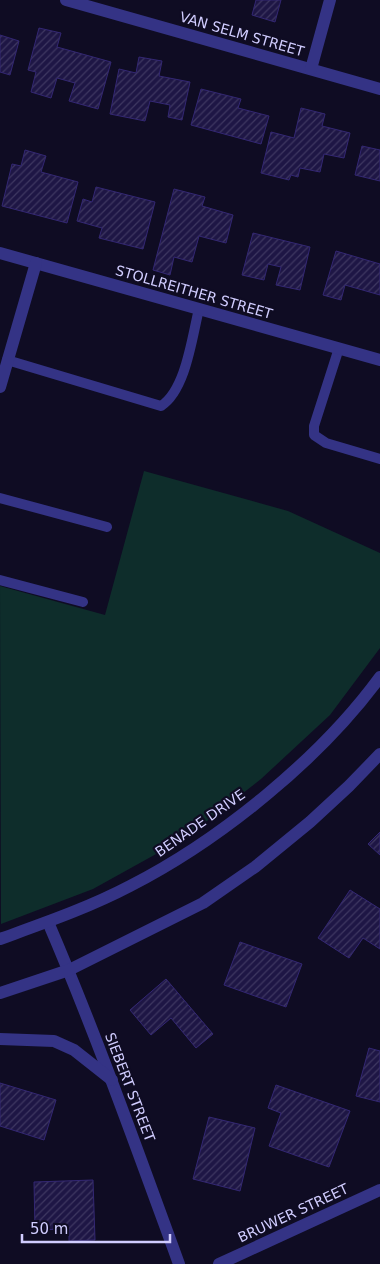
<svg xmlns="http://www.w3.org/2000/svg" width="380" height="1264" font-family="'DejaVu Sans',sans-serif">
<defs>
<pattern id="building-hatch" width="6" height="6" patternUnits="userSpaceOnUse" patternTransform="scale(1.25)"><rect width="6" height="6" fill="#1e1645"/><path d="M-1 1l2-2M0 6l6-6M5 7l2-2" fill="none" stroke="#3e3761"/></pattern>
</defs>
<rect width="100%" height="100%" fill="#0f0c23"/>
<path fill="#0e2d2b" d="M144,471L288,511L380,553V648L330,715L261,779L185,838L93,889L1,924L0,586L105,615Z"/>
<g fill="url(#building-hatch)" stroke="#332773">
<path d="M256,0H281L275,22L252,15Z"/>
<path d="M39,28L61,33L57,47L111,62L98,109L69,101L75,83L57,78L51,98L31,92L36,72L28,70Z"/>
<path d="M0,35L19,41L10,75L0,72Z"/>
<path d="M139,57L162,61L159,76L190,82L182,120L168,117L170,105L150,101L145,121L110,114L119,69L136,73Z"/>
<path d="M201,89L241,99L238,108L269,116L261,144L191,125Z"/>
<path d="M301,108L325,114L322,126L350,133L344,158L324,154L320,172L300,168L298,177L291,175L289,180L261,173L271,132L294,138Z"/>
<path d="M362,146L380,150V181L355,175Z"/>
<path d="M25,150L46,156L41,172L78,182L67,223L2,206L12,164L21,166Z"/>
<path d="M96,187L155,202L143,249L99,238L102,228L77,221L83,199L92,202Z"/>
<path d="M174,189L205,197L202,206L233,215L226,243L199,236L192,262L174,257L170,275L153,270Z"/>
<path d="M253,233L310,247L300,290L276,285L281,267L268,264L264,280L242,275Z"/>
<path d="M336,251L380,264V295L345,285L341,300L323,295Z"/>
<path d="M380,832V855L368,844Z"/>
<path d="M350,890L380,909V949L363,938L349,958L318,938Z"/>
<path d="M240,942L302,964L286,1007L224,985Z"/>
<path d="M166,979L213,1034L196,1048L171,1018L151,1035L130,1010Z"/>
<path d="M369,1048L380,1051V1102L356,1096Z"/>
<path d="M0,1083L56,1100L44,1140L0,1126Z"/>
<path d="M276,1085L350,1111L329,1167L269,1146L281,1113L268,1108Z"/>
<path d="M209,1117L255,1128L240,1191L193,1179Z"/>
<path d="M93,1180L95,1240L69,1241V1229L35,1230L34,1182Z"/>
</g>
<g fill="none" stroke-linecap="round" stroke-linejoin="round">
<g stroke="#343385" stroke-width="10">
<path d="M339,348L314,426V435L326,443L380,459"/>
<path d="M7,360L161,406C186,390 192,337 199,309"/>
<path d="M0,498L107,527"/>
<path d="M0,580L83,602"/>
</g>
<g stroke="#343385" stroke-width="12">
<path d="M66,0L380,89"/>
<path d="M311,69L330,0"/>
<path d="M0,253L380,360"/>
<path d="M0,387L36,263"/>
<path d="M48,922C96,1034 137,1149 179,1264"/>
<path d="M219,1264L380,1190"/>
</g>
<g stroke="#343385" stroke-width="12">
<path d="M0,939C44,923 88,908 130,886C220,840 320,759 380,677"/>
<path d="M0,993L69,970L203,903L255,867L310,822L349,786L380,754"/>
<path d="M0,1039L54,1041L74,1050L112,1080"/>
</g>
</g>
<g text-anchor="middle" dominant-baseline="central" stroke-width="4.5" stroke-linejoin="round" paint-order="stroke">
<g font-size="14" fill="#d1cdff" stroke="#0f0c23">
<text transform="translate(242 34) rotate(16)">VAN SELM STREET</text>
<text transform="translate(194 292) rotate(16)">STOLLREITHER STREET</text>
<text transform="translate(200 823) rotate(-35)">BENADE DRIVE</text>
<text transform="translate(130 1087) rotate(69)">SIEBERT STREET</text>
<text transform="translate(293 1213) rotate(-25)">BRUWER STREET</text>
</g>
</g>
<path d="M22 1234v8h148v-8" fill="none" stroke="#d1cdff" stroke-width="2.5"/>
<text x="30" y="1234" font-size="15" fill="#d1cdff" stroke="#0f0c23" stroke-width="4" paint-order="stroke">50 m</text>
</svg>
